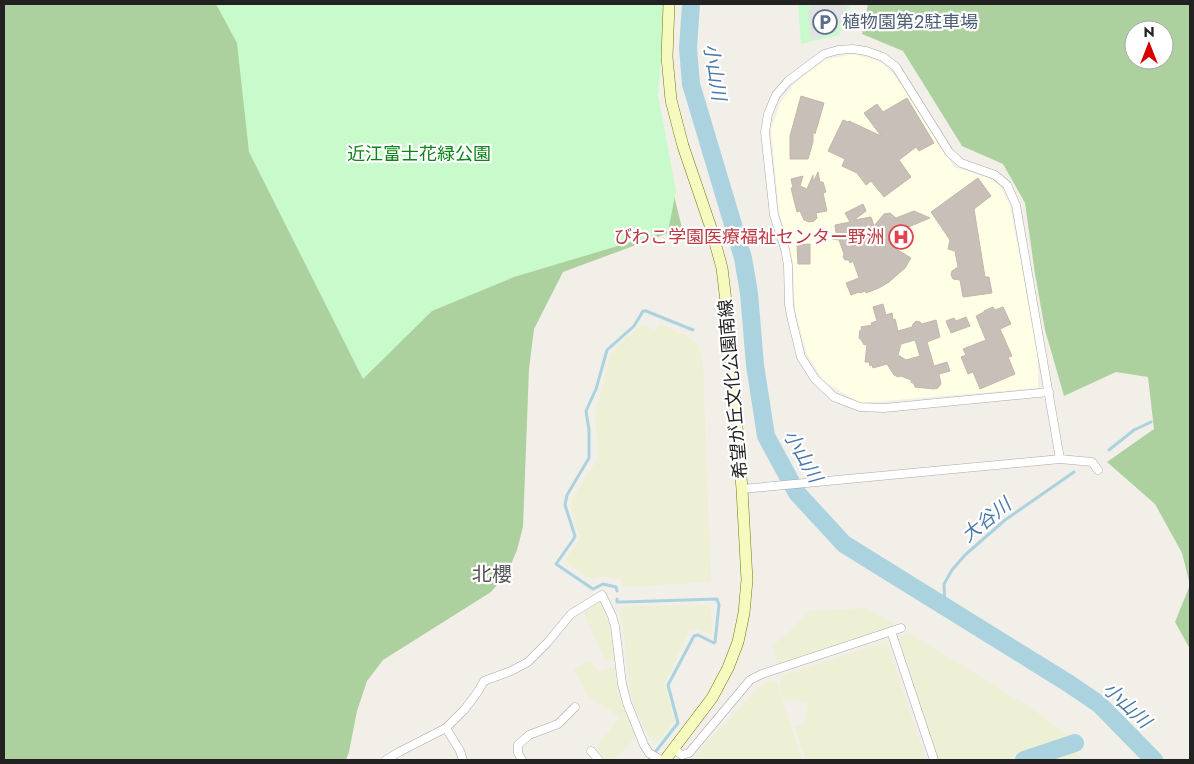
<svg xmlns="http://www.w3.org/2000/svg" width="1194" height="764" font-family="Jost,'Noto Sans JP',sans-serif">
<rect width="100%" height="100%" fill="#f2efe9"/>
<path fill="#ffffe5" d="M853,54L879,61L894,74L954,167L988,178L1001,187L1010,206L1038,355V388L859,403L823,380L807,354L795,309L793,261L779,213L771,129L780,104L793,85L825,60Z"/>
<g fill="#eef0d5">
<path d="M660,324L685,335L698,344L703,363L711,582L624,587L620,579L601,576L591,579L564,562L580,538L571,510L572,498L597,460L598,451L595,415L610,357L616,347L642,325L655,330Z"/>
<path d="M598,602H600L611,627L613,635L615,661H605L584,613Z"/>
<path d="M711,605L712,635L697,629L689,630L665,684L674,721L657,743L650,738L636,712L628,681L626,651L620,612L623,606Z"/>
<path d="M866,608L900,627L779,665L772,646L789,632L809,611Z"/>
<path d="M909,633L1028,706L1073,738L1007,760H939L931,739L899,637Z"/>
<path d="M887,642L926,760H806L794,727L804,724L808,703L790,699L784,701L779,685L783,675Z"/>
<path d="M590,661L599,671L608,668H615V675L620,700L636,736L615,760H607L596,747L620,717L590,698L573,669Z"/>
<path d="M772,680L777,683L802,760H692L698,752L761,685Z"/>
<path d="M1075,745L1080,760H1033Z"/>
</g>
<g fill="#add19e" fill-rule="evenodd">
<path d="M4,4H659L650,98L682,228L563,272L534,329L529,369L523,527L517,550L507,574L491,592L383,660L367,681L357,711L349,752L346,760H4Z"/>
<path d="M868,4H1190V649L1175,622L1190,585L1182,553L1155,504L1107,462L1154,429L1148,377L1116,372L1064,396L1045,330L1035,274L1025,203L1003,164L962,146L903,51L862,34ZM1134,30H1164V60H1134Z"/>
</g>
<g fill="#c8facc">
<path d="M216,4H666L658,95L676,191L668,231L514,277L432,311L363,379L249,152L237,43Z"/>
<path d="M798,4H851L839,35L801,44Z"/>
</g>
<path fill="#e2e2e2" d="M811,4H848L836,32L811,40L808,13Z"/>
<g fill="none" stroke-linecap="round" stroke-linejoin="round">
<g stroke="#aad3df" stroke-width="3">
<path d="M1109,450L1134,430L1151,422"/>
<path d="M617,591L616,587L603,584L593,589L556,564L573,540L575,536L565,505L567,495L589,458V430L586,411L596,389L607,350L634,326L643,311H646L693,330"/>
<path d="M617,599V602H623L717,599L719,605L715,642L714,643L698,635L694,636L668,685L678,723L649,760"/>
<path d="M945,608L944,584L952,570L965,555L1005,520L1074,472"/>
</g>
<g stroke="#aad3df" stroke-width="18">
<path d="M691,4L688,48L691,84L743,258L749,293L755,365L766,436L797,493L844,544L1068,683L1099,704L1154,760"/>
<path d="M1024,760L1075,743"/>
</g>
</g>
<g fill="#c7bfb8" stroke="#c4b6ab" fill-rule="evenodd">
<path d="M801,96L824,103L815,134L813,132V142L808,159H790V136Z"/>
<path d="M907,98L934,143L919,151L916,147L899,160L911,177L884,197L871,181L866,185L857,173L842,166L845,159L828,151L843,120L848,122L849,121L881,136L864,113L877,104L883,112Z"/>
<path d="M818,172L820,182H823L826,192L823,193L827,211L816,213L817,218L814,221L809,222L804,220L800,211L797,212L791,188H793L791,179L803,176L800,186L807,189L813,175V182Z"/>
<path d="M978,178L991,196L974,209L985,277H989L992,293L963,297L960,280L953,279L951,275L952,271L958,267L955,251L948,249L950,240L931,212Z"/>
<path d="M863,204L866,211L854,220L871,217L874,226L884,214L890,213L896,218L914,211L930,218L906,228L909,235L902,238L905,246L896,249L911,258L905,268L889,282L879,288L866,293L865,291L860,293L859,292L851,295L846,283L859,278L853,261L850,263L849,260H845L843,257L844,254L839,240L832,239L836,233L835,225L850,222L845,213Z"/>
<path d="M810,244V264H798L797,245Z"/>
<path d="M883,304L886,315L892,313L893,320L895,319L898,331L912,327L913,324L916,321L920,322L922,324L936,320L940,337L927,342L934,366L947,362L950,371L939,374L941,384L938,388L934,389L915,387L914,384L911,382V380L901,376L898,377L894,375L887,364L873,368L872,365L870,366L869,362H865L867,344L864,345L862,341L859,338L860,330H862L861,327L872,325L871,323L877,321L873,307ZM915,340L920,356L906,360L898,355L901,344Z"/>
<path d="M993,307L995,310L1003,307L1011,324L1000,329L1012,356L1008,357L1015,374L980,389L973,372L968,374L961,357L966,355L963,349L986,340L976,316L984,312V311Z"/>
<path d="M966,317L970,326L951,333L946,321L954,318L956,321Z"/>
</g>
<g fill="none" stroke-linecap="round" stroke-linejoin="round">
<g stroke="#a9a9a9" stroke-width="9">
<g id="minor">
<path d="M1049,392L884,408L860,407L834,397L815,379L801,357L792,320L789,305L788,265L785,249L774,215L765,132L768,114L776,95L788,81L824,54L838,50L853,49L866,51L883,57L896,67L949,152L961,163L995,175L1007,185L1016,205L1060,459"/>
<path d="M742,489L1060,459L1092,462L1098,470"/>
<path d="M891,631L934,760"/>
<path d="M446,728L460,751L463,760"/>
<path d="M674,749L682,755L689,753L750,680L762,674L901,628"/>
<path d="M591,751L599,760"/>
<path d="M386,760L399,752L446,728L464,710L477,693L484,681L511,671L528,662L547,643L571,614L602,595L612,616L615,626L622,684L627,703L644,745L649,753L661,760"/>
<path d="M522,760L518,753V745L529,735L558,724L575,707"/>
</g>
</g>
<g stroke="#707d05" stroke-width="12">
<path id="secondary" d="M665,760L712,698L728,668L738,642L744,613L747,580L742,489L729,327L722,268L711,228L683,146L671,100L667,57L669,4"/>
</g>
<use href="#minor" stroke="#fff" stroke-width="8"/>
<use href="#secondary" stroke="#f7fabf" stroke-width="11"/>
</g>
<defs>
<g id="parking-ring" transform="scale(1.25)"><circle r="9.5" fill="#fff" stroke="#5c6f8a" stroke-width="1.5"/><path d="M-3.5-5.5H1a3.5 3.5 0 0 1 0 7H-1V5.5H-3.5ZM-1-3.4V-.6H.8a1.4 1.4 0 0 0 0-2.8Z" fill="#5c6f8a"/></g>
<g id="hospital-ring" transform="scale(1.25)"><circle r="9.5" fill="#fff" stroke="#e0444e" stroke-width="1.5"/><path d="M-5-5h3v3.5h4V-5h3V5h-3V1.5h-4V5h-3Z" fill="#e0444e"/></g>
</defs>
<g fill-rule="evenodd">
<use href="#parking-ring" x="825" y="22"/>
<use href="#hospital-ring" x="901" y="237"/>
</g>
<g text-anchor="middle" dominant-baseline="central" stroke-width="4.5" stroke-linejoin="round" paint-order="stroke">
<g font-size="18" fill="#4e5e75" stroke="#fff" text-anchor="start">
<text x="842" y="22">植物園第2駐車場</text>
</g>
<g font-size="18" fill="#0c8416" stroke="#fff">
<text x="419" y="154">近江富士花緑公園</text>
</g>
<g font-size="18" fill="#be3a42" stroke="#fff" text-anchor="end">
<text x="884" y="237">びわこ学園医療福祉センター野洲</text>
</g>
<g font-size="18" fill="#222" stroke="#fff">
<text transform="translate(733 389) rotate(-95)">希望が丘文化公園南線</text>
</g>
<g font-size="19" font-style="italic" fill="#4a7aab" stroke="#fff">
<text transform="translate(715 72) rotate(81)">小山川</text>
<text transform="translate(803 456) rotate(60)">小山川</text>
<text transform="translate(986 520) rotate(-39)">大谷川</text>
<text transform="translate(1127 705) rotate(43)">小山川</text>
</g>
<g font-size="20" fill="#555" stroke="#fff">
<text x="492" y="574">北櫻</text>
</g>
</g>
<rect width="1194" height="764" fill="none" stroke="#222222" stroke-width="10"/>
<g transform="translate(1149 45)"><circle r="24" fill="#ffffff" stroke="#a7a7a7"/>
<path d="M0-4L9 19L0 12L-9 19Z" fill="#d40000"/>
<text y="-8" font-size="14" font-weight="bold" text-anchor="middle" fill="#222222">N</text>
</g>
</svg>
